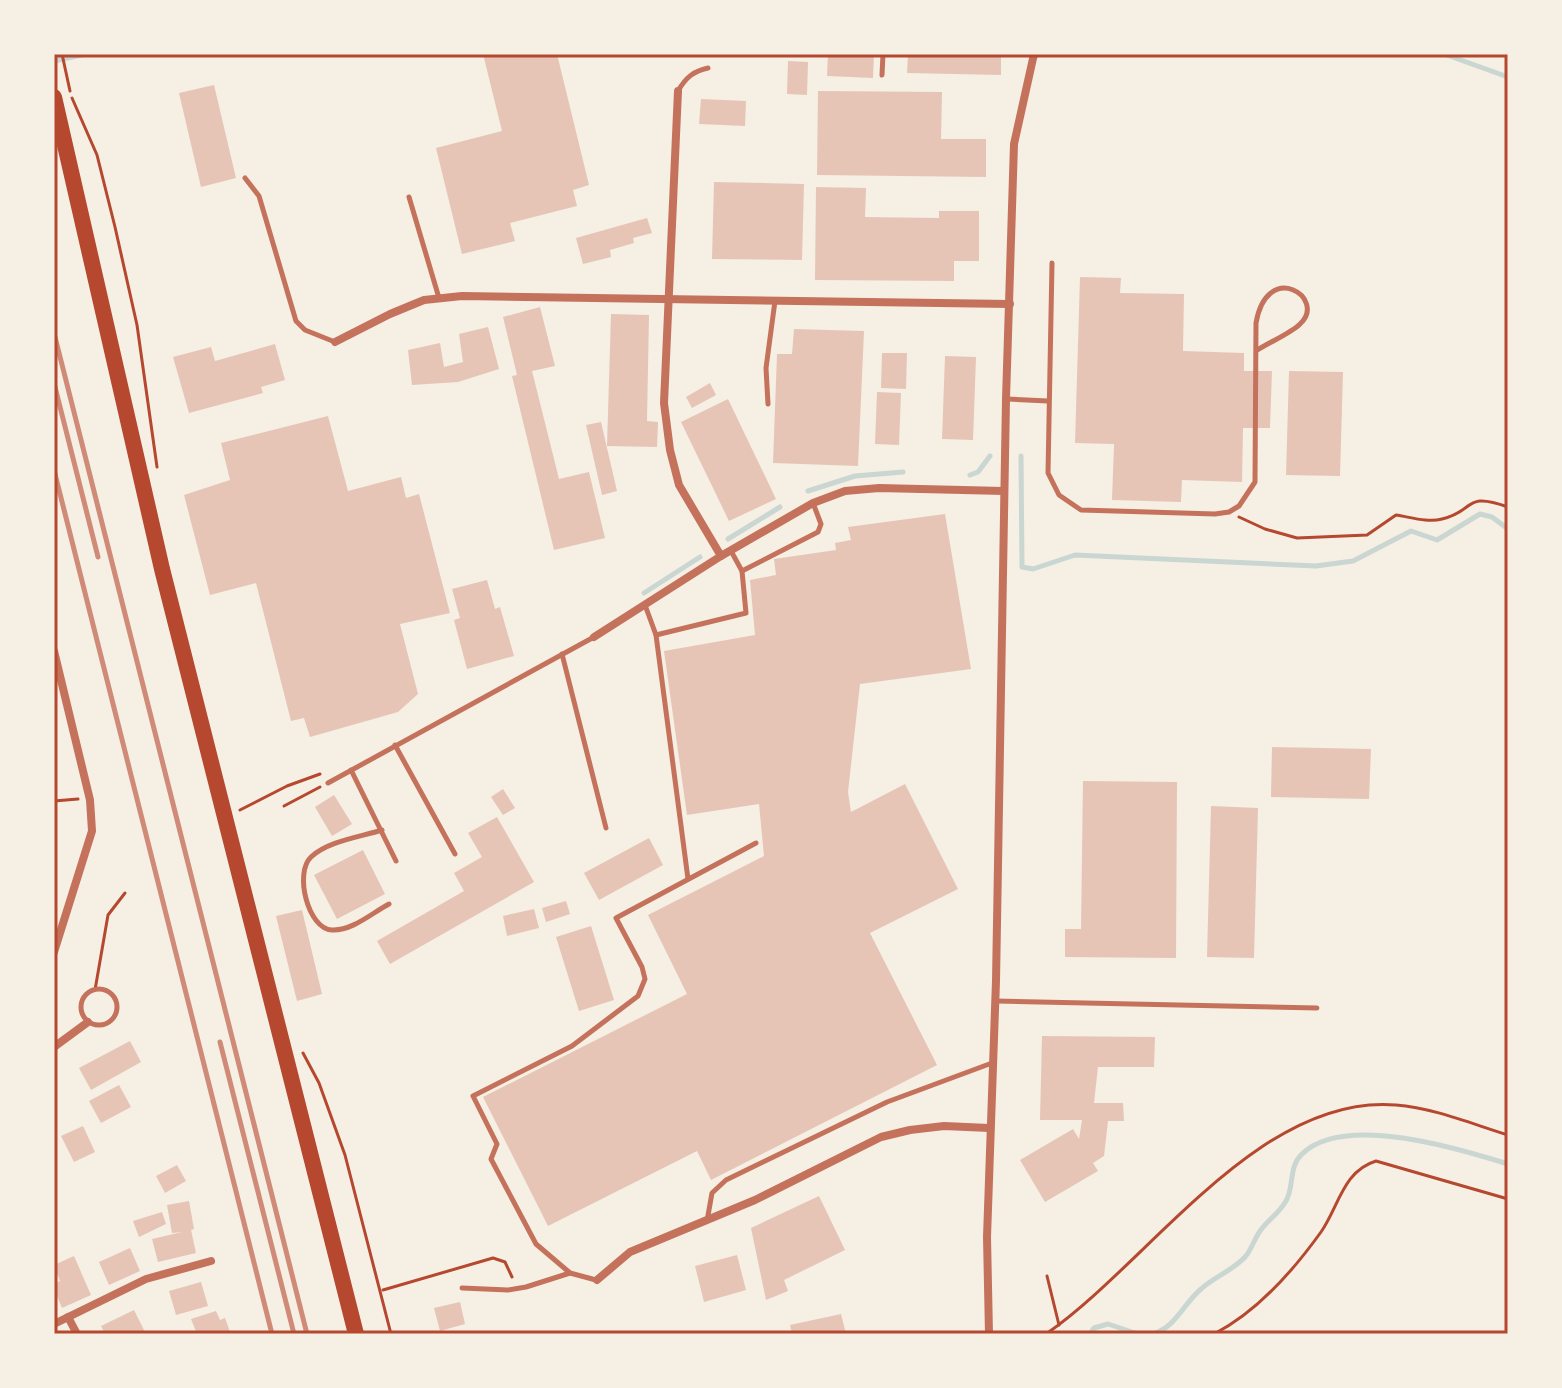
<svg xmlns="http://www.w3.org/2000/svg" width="1562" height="1388" font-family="'Public Sans',sans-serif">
<rect width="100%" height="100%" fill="#f6efe4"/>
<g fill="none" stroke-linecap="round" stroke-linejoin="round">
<g stroke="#c9d6d2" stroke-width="5">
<path d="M1444,54L1508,77"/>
<path d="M54,61L86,54"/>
<path d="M1021,456L1022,567L1033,569L1075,555L1316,566L1353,561L1411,531L1437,540L1480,514L1492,517L1508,529"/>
<path d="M970,475L978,472L990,456"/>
<path d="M808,491L855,476L903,472"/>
<path d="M728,539L780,507"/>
<path d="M644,593L700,557"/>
<path d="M1090,1334L1094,1328L1108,1324L1138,1334"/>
<path d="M1153,1334C1177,1326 1183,1304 1201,1289C1214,1277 1232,1271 1245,1257C1253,1248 1255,1235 1264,1226C1272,1217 1282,1210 1287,1199C1294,1184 1289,1166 1302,1154C1344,1113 1460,1149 1508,1164"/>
</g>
</g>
<g fill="#e6c5b7">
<path d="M483,54H557L589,185L573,190L577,206L510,223L515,241L462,254L436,148L502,131Z"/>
<path d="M828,54H874L873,78L827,76Z"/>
<path d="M908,54H1001V75L907,73Z"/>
<path d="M788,61L808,62L807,95L787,94Z"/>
<path d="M214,85L236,178L201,187L179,93Z"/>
<path d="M818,91L942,92L941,139H986V177L817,175Z"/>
<path d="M701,99L746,101L745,126L699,124Z"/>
<path d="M714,182L804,184L802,260L712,259Z"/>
<path d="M816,187L866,188L865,217L939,218V211H979V261H954V281L815,280Z"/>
<path d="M647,218L652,233L633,238L634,243L610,250L611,257L583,264L576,238Z"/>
<path d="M1080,277L1121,278L1120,293L1184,294L1183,351L1244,353V371H1272L1270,428H1243L1242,482L1182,480L1181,502L1112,500L1114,444L1075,443Z"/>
<path d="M540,307L555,366L532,371L559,479L589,472L605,538L554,550L512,376L517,375L503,317Z"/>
<path d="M611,314L649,315L647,421L658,422L657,447L607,446Z"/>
<path d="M488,327L499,369L458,382L412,385L408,350L440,343L444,367L463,362L459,334Z"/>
<path d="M794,329L864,331L858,466L773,463L777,354H792Z"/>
<path d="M275,344L285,380L261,387L263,393L189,413L173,357L211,347L215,361Z"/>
<path d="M882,353H907L906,389L881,388Z"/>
<path d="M945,356L976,357L973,440L942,439Z"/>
<path d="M1289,371L1343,372L1340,476L1286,475Z"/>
<path d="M710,383L716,395L692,408L686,397Z"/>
<path d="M877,392L901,393L899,445L875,444Z"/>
<path d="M728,399L776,499L729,521L681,422Z"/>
<path d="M328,416L348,491L401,477L406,498L419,494L450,613L400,624L418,694L398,712L310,737L304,718L291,721L256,583L210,595L184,495L230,480L221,443Z"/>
<path d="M601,422L617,491L602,495L586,425Z"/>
<path d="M945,514L971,669L860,684L848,792L851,812L905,784L958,889L870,933L937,1065L711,1180L697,1151L548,1226L483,1097L687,994L648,915L764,856L759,804L687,815L664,651L755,635L750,580L776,575L774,559L836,550L835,543L851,540L848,527Z"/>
<path d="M487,580L495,609L500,607L514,656L467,669L454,620L460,618L452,589Z"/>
<path d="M1272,747L1371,749L1369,799L1271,797Z"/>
<path d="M1083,781L1177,782L1176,958L1065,957V929H1081Z"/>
<path d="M503,789L515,808L503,815L491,797Z"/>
<path d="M334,795L352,824L332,836L315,807Z"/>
<path d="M1211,806L1258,808L1254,958L1207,957Z"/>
<path d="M497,817L534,882L390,964L377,941L464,891L454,873L482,857L468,833Z"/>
<path d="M649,838L663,865L599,900L584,873Z"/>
<path d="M363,850L385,894L337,919L314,875Z"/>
<path d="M566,901L570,914L546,922L542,908Z"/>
<path d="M534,909L539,928L507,936L503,916Z"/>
<path d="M302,910L322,994L297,1001L276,916Z"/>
<path d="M591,926L614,1000L579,1011L556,937Z"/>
<path d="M1042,1036L1155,1037L1154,1067H1098L1094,1103H1123L1124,1121H1108L1104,1156L1093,1163L1098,1171L1045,1202L1020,1160L1073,1129L1079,1139L1082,1120H1040Z"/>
<path d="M130,1041L141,1062L91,1090L79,1068Z"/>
<path d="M119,1085L131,1107L101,1123L89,1101Z"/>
<path d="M83,1126L95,1152L74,1162L61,1136Z"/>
<path d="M177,1165L186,1181L165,1193L156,1176Z"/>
<path d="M819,1196L845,1250L784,1280L788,1291L766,1300L751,1228Z"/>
<path d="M189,1201L194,1229L191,1230L196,1253L158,1262L152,1239L182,1232L172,1233L167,1205Z"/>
<path d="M162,1212L166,1224L139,1237L133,1221Z"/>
<path d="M130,1248L140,1271L109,1285L99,1262Z"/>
<path d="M737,1255L746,1290L704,1302L695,1266Z"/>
<path d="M74,1256L91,1295L62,1308L54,1289V1284L60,1281L54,1265Z"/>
<path d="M201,1282L208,1306L176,1315L169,1291Z"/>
<path d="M460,1302L465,1324L440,1331L434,1308Z"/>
<path d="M134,1310L145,1332L105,1334L101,1326Z"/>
<path d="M216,1311L220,1320L225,1318L230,1332L197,1334L191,1319Z"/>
<path d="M841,1314L846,1334H792L790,1325Z"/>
</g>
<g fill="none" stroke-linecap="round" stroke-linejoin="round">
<g stroke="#b5482f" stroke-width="3">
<path d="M62,54L70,91"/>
<path d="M72,98L97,155L115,227L137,325L157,467"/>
<path d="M1239,517L1265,529L1297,538L1367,535L1396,515C1410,517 1428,523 1442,519C1476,511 1463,491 1508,507"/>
<path d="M54,801L78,799"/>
<path d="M284,806L320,787"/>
<path d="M240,810L287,786L320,774"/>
<path d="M95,990L108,915L125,893"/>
<path d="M303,1053L319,1083L345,1155L391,1334"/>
<path d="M1047,1276L1059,1325"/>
<path d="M383,1290L493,1258L505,1262L512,1277"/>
<path d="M1046,1334C1148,1264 1259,1093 1396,1105C1434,1108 1472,1124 1508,1135"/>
<path d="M1214,1334C1257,1312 1293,1271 1321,1232C1339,1206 1343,1171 1376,1161L1508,1199"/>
</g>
<g stroke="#c5725c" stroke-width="5">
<path d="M882,75L883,54"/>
<path d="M678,91C686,77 694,71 708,68"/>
<path d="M245,178L259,196L296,321L305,330L335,342"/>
<path d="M409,197L439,298"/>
<path d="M1052,263L1048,473L1059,495L1081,510L1215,514L1229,512L1239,506L1255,482L1256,323C1267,259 1328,298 1300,324C1290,334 1269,342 1256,351"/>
<path d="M1007,399L1048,401"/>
<path d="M768,404L766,368L775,301"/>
<path d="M731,551L742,571"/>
<path d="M645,605L656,635L688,879"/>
<path d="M656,635L746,613L742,571L818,532L821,524L813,503"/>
<path d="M562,654L606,828"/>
<path d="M395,745L455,854"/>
<path d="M351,770L396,861"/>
<path d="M328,783L594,637"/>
<path d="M382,830C360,837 328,841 311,857C294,873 308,929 332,930C352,931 372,913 389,904"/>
<circle cx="99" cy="1007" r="18"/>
<path d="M996,1001L1317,1008"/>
<path d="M707,1221L712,1193L726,1180L887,1102L992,1063"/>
<path d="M570,1273L536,1244L491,1159L497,1144L473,1096L572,1046L638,996L645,979L642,967L616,918L756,843"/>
<path d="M462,1288L508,1290L526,1287L570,1273L596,1280"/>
</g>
<g stroke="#c5725c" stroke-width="8">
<path d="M678,91L664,403L670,450L679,485L721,556"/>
<path d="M335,342L390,314L424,300L462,296L1010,304"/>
<path d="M594,637L721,556L813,503L845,491L879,488L1004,491"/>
<path d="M54,651L90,800L92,831L54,952"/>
<path d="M54,1047L88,1022"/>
<path d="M597,1280L630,1252L755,1200L881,1137L910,1130L944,1126L989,1128"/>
<path d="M68,1317L77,1334"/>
<path d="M54,1324L146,1279L211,1261"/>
<path d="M989,1334L987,1237L996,981L1006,399L1014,144L1034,54"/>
</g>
<path stroke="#b5482f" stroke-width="16" d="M54,97L162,569L356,1334"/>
<g stroke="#cf8b77" stroke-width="5">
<path d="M54,333L307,1334"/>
<path d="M54,383L98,557"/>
<path d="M54,470L272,1334"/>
<path d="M220,1042L294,1334"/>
</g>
</g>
<rect width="1562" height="1388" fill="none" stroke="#f6efe4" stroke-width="112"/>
<rect x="56" y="56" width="1450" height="1276" fill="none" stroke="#b5482f" stroke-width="3"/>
</svg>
